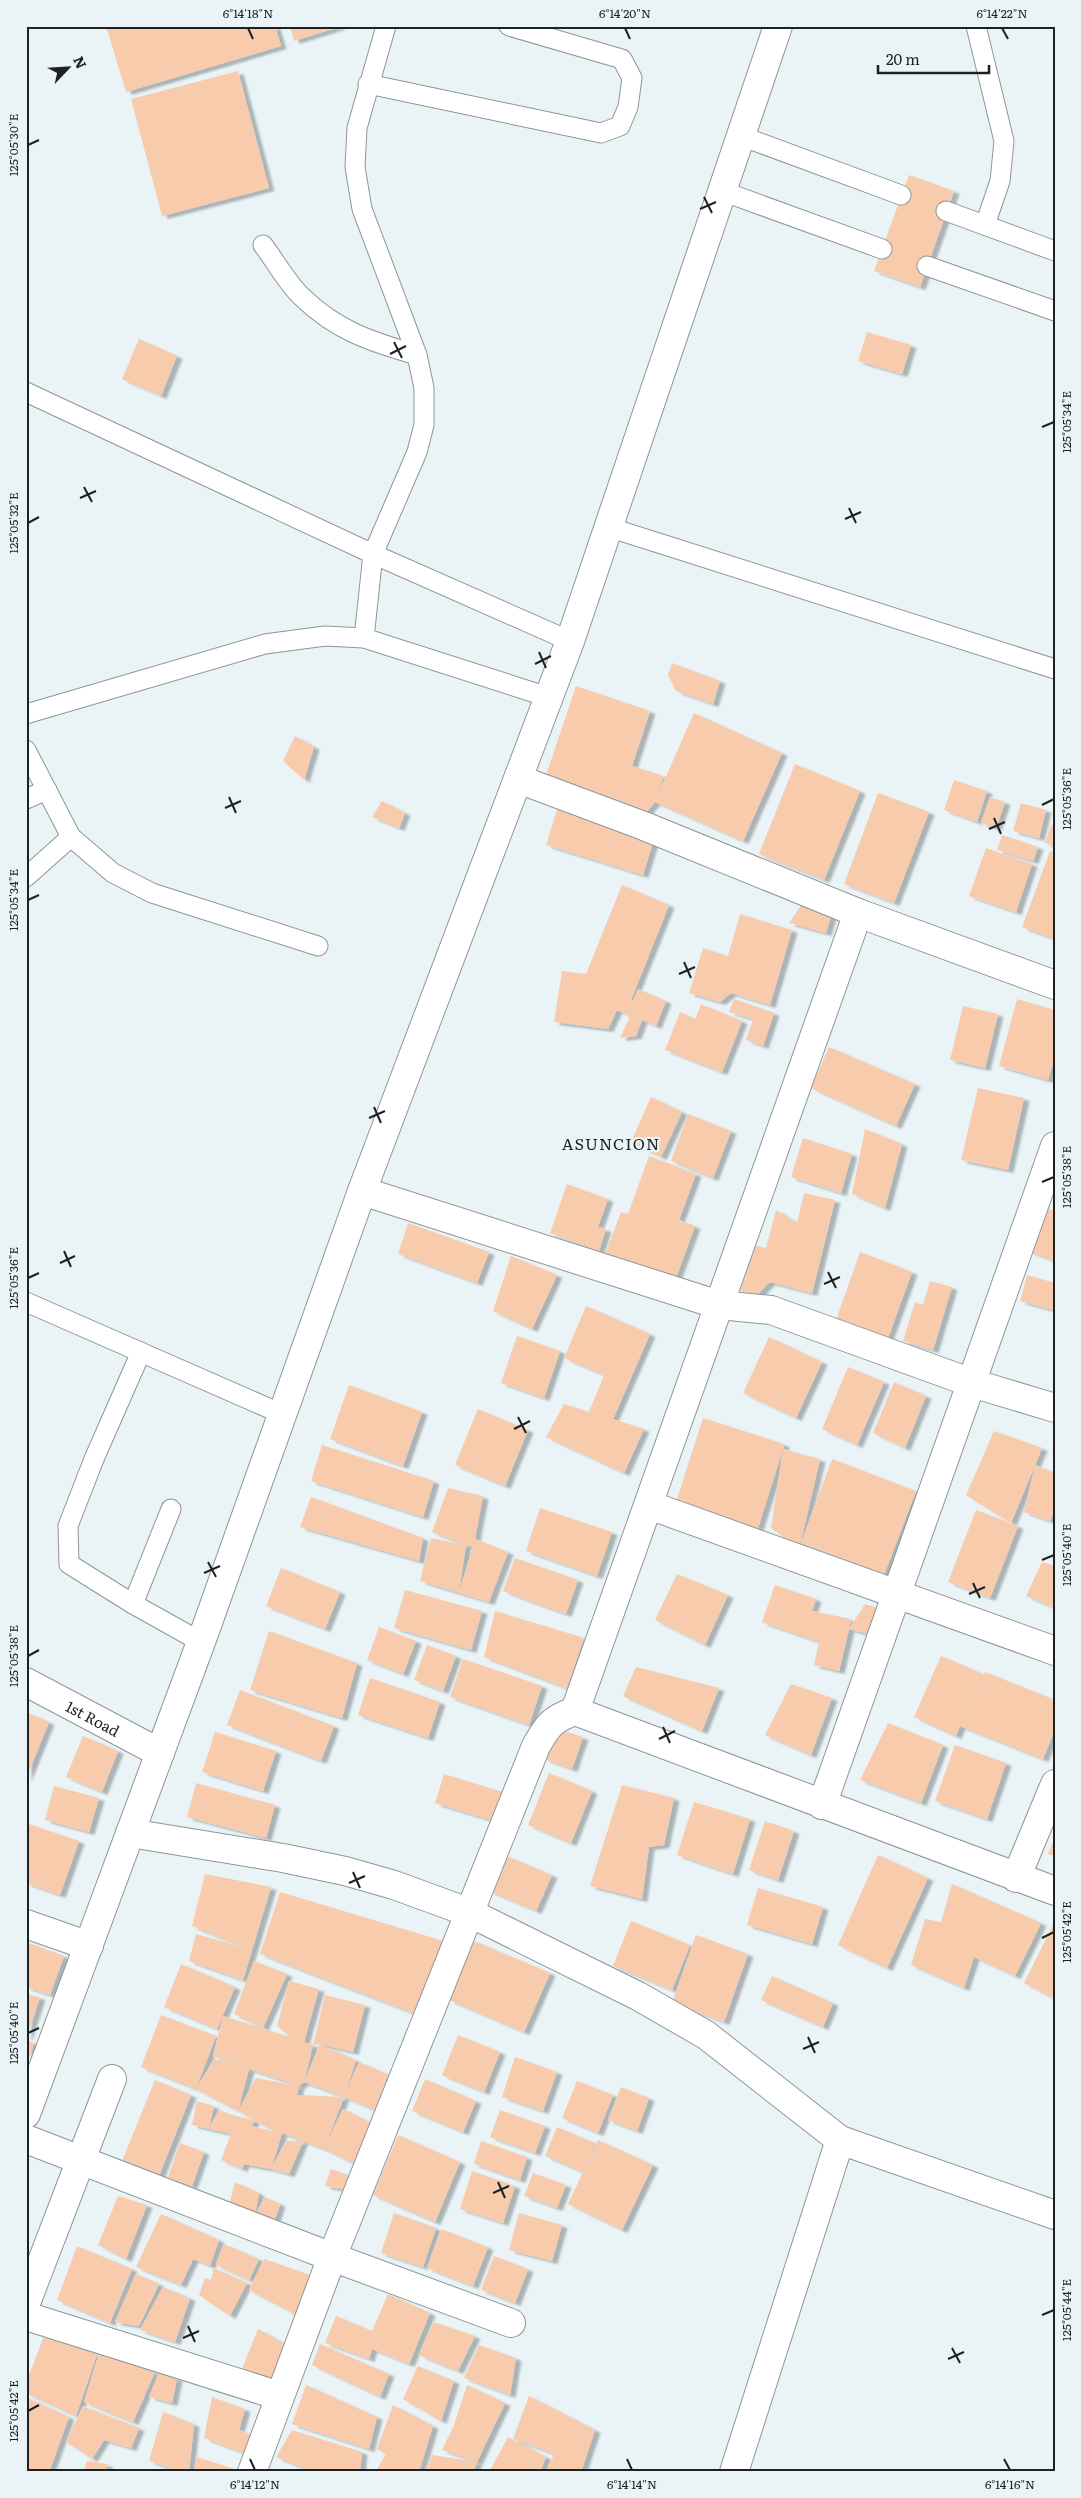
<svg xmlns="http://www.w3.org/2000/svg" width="1081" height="2498" font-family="Literata,serif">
<defs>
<filter id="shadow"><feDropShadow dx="5.5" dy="3" stdDeviation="1" flood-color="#0004"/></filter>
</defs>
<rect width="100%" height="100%" fill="#eaf4f7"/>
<g fill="#f8cbad" fill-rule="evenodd" filter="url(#shadow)">
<path d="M106,26H275L281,46L126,92Z"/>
<path d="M290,26H339V27L294,41Z"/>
<path d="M238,71L269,188L162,216L131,99Z"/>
<path d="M909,175L954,191L920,287L874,271Z"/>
<path d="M867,332L911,345L902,374L858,361Z"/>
<path d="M139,339L177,356L161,396L122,379Z"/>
<path d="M672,663L720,681L713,704L676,691L668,675Z"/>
<path d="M576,686L650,711L632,766L664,776L656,799L694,713L782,753L743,841L655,802L639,821L542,787Z"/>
<path d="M295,736L314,747L304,780L283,761Z"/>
<path d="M795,764L860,791L824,880L759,854Z"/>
<path d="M954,780L987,791L977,822L944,810Z"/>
<path d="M878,793L929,812L894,903L844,884Z"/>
<path d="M990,797L1005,802L996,828L981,823Z"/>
<path d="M382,801L405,813L399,828L372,817Z"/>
<path d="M1021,803L1046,810L1039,838L1013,831Z"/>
<path d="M558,806L655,836L643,875L546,845Z"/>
<path d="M1051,825L1055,826V846L1045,843Z"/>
<path d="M1002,835L1038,847L1033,861L997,850Z"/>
<path d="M986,848L1032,864L1016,912L969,896Z"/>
<path d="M1050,851L1055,852V939L1022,927Z"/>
<path d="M622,885L669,905L631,1000L633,1001L638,989L666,1001L656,1026L642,1020L636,1036L620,1038L630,1016L617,1010L608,1029L554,1022L562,971L586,974Z"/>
<path d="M802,904L832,913L826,933L789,923Z"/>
<path d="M740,914L792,930L770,1005L731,993L720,1002L689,993L703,948L728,956Z"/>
<path d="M734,999L774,1013L763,1046L746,1040L753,1019L729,1012Z"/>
<path d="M1017,999L1055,1010V1056L1048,1080L999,1066Z"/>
<path d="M701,1004L742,1021L722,1072L665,1050L680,1012L695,1019Z"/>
<path d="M963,1006L998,1014L985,1068L950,1060Z"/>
<path d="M829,1047L915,1084L896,1126L811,1088Z"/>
<path d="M978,1088L1024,1098L1008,1170L961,1160Z"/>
<path d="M651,1097L682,1112L661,1157L631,1142Z"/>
<path d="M688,1114L731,1131L713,1178L671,1161Z"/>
<path d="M865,1129L902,1144L885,1208L852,1194Z"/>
<path d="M803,1138L852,1154L841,1193L791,1177Z"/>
<path d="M649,1156L696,1174L679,1220L695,1226L673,1286L603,1260L621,1212L628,1214Z"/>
<path d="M567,1184L608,1199L598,1227L606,1229L599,1251L550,1233Z"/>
<path d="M804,1193L835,1200L812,1293L770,1282L756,1296L730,1285L748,1277L734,1270L748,1244L766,1248L776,1210L797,1223Z"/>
<path d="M1043,1207L1055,1211V1261L1026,1250Z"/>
<path d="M408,1223L489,1252L477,1283L398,1254Z"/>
<path d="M860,1252L912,1272L888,1338L836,1320Z"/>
<path d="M511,1256L557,1275L532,1329L493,1311Z"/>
<path d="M1027,1275L1055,1283L1053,1310L1020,1301Z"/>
<path d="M930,1281L952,1287L933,1350L903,1341L915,1302L923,1305Z"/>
<path d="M586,1306L650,1334L613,1419L644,1429L624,1473L546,1437L564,1404L589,1412L604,1375L564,1358Z"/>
<path d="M517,1336L560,1351L544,1398L501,1383Z"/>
<path d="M769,1337L822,1362L796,1418L743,1393Z"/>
<path d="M848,1367L884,1382L857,1445L822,1429Z"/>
<path d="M894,1382L926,1396L905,1448L873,1433Z"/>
<path d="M349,1385L422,1412L403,1466L330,1439Z"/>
<path d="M478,1409L528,1430L505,1486L455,1465Z"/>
<path d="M703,1418L784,1444L783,1449L820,1459L799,1549L771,1528L783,1449L758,1528L676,1502Z"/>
<path d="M994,1431L1042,1448L1035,1465L1055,1473V1508L1050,1521L1024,1512L1035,1465L1011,1523L966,1495Z"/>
<path d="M322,1445L434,1481L423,1517L311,1481Z"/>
<path d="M832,1459L916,1491L884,1575L801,1543Z"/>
<path d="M448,1488L483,1496L475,1539L508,1552L489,1602L420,1581L431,1538L466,1545L432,1532ZM466,1545L473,1547L459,1592Z"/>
<path d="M311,1497L423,1538L419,1561L300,1527Z"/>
<path d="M540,1508L612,1532L597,1576L526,1551Z"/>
<path d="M976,1510L1018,1526L990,1598L948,1582Z"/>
<path d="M515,1558L578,1580L566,1614L503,1591Z"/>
<path d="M1042,1562L1055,1566V1608L1026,1596Z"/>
<path d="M281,1568L340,1592L325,1629L266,1606Z"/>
<path d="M677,1574L728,1595L705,1645L655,1620Z"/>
<path d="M775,1585L816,1599L812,1611L851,1619L849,1629L865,1604L880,1609L873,1635L849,1629L839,1671L814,1665L819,1642L762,1622Z"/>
<path d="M405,1590L482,1611L471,1650L394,1628Z"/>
<path d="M495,1611L584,1638L567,1688L484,1657Z"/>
<path d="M379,1627L416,1641L403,1674L367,1660Z"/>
<path d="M269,1631L357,1663L342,1718L250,1690Z"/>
<path d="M427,1645L456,1656L443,1691L414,1680Z"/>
<path d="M941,1656L983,1674L967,1711L985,1672L1055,1700V1729L1043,1759L960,1726L956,1736L914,1717Z"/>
<path d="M463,1659L542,1686L529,1725L450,1697Z"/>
<path d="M636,1667L719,1688L702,1731L623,1696Z"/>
<path d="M370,1678L440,1702L428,1738L358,1715Z"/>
<path d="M791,1684L832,1698L811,1755L765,1735Z"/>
<path d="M240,1690L334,1726L321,1761L227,1725Z"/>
<path d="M26,1712L49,1722L26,1779Z"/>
<path d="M888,1723L943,1745L921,1803L860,1780Z"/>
<path d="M555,1728L583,1737L572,1769L544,1759Z"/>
<path d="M215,1732L276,1751L263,1791L202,1772Z"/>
<path d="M83,1736L118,1751L102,1792L66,1777Z"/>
<path d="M955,1745L1006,1763L987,1819L935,1801Z"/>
<path d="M549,1773L592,1791L571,1843L528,1825Z"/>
<path d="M444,1774L506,1793L497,1822L435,1803Z"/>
<path d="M196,1783L275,1805L266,1838L187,1817Z"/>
<path d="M622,1785L674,1798L664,1845L649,1847L642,1899L590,1886Z"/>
<path d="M54,1786L99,1798L89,1832L45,1820Z"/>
<path d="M694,1802L750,1819L733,1874L677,1855Z"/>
<path d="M765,1821L794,1831L778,1880L749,1870Z"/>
<path d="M26,1823L79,1841L60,1895L26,1883Z"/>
<path d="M1055,1837V1856L1048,1854Z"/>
<path d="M504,1855L552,1875L536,1911L489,1891Z"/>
<path d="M878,1855L928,1878L887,1968L838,1945Z"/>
<path d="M205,1874L271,1887L243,1980L189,1961L196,1934L248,1949L192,1926Z"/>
<path d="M952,1884L1041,1923L1015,1976L974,1957L964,1988L911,1965L925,1919L941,1922Z"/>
<path d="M758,1888L823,1907L812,1944L747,1925Z"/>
<path d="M280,1892L450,1943L413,2013L260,1954Z"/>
<path d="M631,1921L690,1945L672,1990L613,1966Z"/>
<path d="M1053,1925L1055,1926V1999L1024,1983Z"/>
<path d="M696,1935L748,1954L724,2022L672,2003Z"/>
<path d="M474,1941L550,1973L524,2032L449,2000Z"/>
<path d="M26,1942L64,1956L50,1995L26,1987Z"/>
<path d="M254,1961L287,1974L263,2028L234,2014Z"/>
<path d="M181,1964L235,1987L217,2029L164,2007Z"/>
<path d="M772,1976L833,2003L823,2027L761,2000Z"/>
<path d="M289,1981L319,1989L304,2042L313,2045L304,2082L299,2086L249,2069L238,2111L256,2078L299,2086L297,2095L344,2097L304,2082L320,2044L313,2045L325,1995L365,2005L353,2052L320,2044L356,2060L345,2094L359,2062L392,2076L377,2111L344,2097L325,2146L343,2109L378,2126L359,2166L324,2149L282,2133L271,2169L244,2164L242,2169L221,2160L231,2134L192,2125L197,2101L214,2106L209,2128L219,2110L232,2115L254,2120L252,2126L275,2132L256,2121L238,2111L196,2089L214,2059L244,2068L213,2056L223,2016L290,2037L277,2026Z"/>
<path d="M26,1994L40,1997L27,2037H26Z"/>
<path d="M161,2015L216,2036L196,2089L141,2067Z"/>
<path d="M458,2035L500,2052L484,2092L442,2075Z"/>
<path d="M26,2040L34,2043L27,2064H26Z"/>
<path d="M515,2057L557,2072L543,2111L502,2097Z"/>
<path d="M425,2079L476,2101L463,2132L412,2111Z"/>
<path d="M155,2080L191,2095L159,2176L122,2161Z"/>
<path d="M577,2081L613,2095L598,2133L562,2118Z"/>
<path d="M621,2087L649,2098L637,2131L608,2120Z"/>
<path d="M500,2110L545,2126L535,2153L490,2137Z"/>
<path d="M557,2127L595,2143L586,2167L598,2140L653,2165L622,2230L568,2204L583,2172L545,2156Z"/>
<path d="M398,2135L460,2162L435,2222L373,2195Z"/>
<path d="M286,2141H303L289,2174L271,2169Z"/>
<path d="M481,2141L527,2157L520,2180L474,2164Z"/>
<path d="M180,2143L204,2152L192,2186L168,2177Z"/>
<path d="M331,2169L353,2177L351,2191L325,2186Z"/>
<path d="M472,2171L515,2186L503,2223L460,2209Z"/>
<path d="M533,2173L566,2185L557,2208L524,2196Z"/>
<path d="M235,2182L259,2193L255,2215L265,2197L280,2204L275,2219L255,2215L229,2206Z"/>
<path d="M118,2196L147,2205L126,2259L98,2245Z"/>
<path d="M394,2213L436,2228L423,2267L381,2253Z"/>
<path d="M519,2213L562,2225L552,2261L509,2250Z"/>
<path d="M161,2214L219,2240L210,2266L193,2259L181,2285L136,2267Z"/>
<path d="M441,2229L488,2247L473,2286L427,2268Z"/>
<path d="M224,2244L259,2259L249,2280L216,2265Z"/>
<path d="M77,2246L132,2269L110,2323L57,2300Z"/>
<path d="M494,2256L528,2269L515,2303L481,2290Z"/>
<path d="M264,2259L313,2276L302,2318L249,2290Z"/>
<path d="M214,2268L247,2283L230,2316L199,2295L205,2278L211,2280Z"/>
<path d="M136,2274L159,2284L139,2326L115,2322Z"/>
<path d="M163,2287L190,2298L175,2342L140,2330Z"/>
<path d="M388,2294L430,2313L409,2364L372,2349L369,2359L325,2343L336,2316L372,2331Z"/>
<path d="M434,2322L475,2336L458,2371L419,2355Z"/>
<path d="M258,2329L290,2347L279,2386L242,2369Z"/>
<path d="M44,2336L97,2354L76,2416L26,2393V2383Z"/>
<path d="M320,2344L389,2374L380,2397L312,2365Z"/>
<path d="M479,2345L516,2358L510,2395L464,2378Z"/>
<path d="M100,2350L155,2372L133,2422L84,2402Z"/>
<path d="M418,2366L454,2381L441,2421L403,2399Z"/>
<path d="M159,2373L177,2378L172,2403L149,2397Z"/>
<path d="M306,2385L377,2417L369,2449L292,2424Z"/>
<path d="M467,2385L505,2403L477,2462L442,2450L454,2425Z"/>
<path d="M529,2396L595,2430L581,2472H546L554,2454L513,2439Z"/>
<path d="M26,2397L69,2417L49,2472H26Z"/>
<path d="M212,2397L245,2409L239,2430L258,2437L250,2455L204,2438Z"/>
<path d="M393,2405L433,2426L419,2472H382L377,2469L386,2454L377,2449Z"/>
<path d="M83,2406L139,2428L131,2448L104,2440L92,2459L66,2442Z"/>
<path d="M163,2412L194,2424L189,2472H182L149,2461Z"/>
<path d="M292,2430L362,2452L360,2472H313L276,2457Z"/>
<path d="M508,2437L546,2457L540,2472H489Z"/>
<path d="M432,2455L477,2462L473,2472H426Z"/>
<path d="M197,2457L240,2471V2472H194Z"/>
<path d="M87,2461L108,2464L105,2468L115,2472H83Z"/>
</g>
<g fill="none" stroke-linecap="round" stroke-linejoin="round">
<g stroke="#8d9699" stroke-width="21">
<g id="service">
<path d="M976,26L1004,141L1000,181L985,225"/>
<path d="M368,84L601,133L620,126L628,107L632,78L622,59L509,26"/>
<path d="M741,136L901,195"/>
<path d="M722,191L882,249"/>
<path d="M946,211L1055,251"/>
<path d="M263,245C276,262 287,283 302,297C337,331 372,342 417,355"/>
<path d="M927,266L1055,311"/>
<path d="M26,392L373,554L570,641"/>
<path d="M608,527L1055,669"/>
<path d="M364,638L373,554L417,452L424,425V388L417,355L362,209L355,167L357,128L386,26"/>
<path d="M26,714L265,644L325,636L364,638L548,697"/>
<path d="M26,750L71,837L113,873L152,893L318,946"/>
<path d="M26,799L47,790"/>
<path d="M26,877L71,837"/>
<path d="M26,1302L282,1414"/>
<path d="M141,1352L94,1459L68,1526L69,1564L133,1604L201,1642"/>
<path d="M133,1604L171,1509"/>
</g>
</g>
<g stroke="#8d9699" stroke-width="30">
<g id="minor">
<path d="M518,779L644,826L858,913L1055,985"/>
<path d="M858,913L575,1711L1055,1891"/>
<path d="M362,1191L719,1305L771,1310L972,1383L1055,1408"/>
<path d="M649,1505L1055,1651"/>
<path id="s1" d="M26,1682L160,1753"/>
<path d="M822,1805L1055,1146"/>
<path d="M130,1833L283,1858L345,1871L394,1885L468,1912L638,1996L706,2035L840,2140L734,2472"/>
<path d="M1016,1878L1055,1784"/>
<path d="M26,1924L89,1946"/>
<path d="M26,2139L332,2257L511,2323"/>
<path d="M840,2140L1055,2215"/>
<path d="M26,2303L112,2079"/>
<path d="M26,2316L280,2396"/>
<path d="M252,2472L332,2257L536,1746C548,1725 552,1719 575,1711"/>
</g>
</g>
<g stroke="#8d9699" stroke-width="30">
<path id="secondary" d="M26,2114L201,1642L362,1191L570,641L778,26"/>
</g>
<use href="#service" stroke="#fff" stroke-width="19"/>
<use href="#minor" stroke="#fff" stroke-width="28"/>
<use href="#secondary" stroke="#fff" stroke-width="28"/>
</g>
<path fill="none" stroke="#1d2122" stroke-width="2" d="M248,28L253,39M625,28L630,39M1002,28L1008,39M28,145L39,140M704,197L712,213M700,209L716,202M394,342L402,358M390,354L406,346M1042,427L1054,422M84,487L92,502M80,498L96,491M849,508L856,523M845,519L861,512M28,523L39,517M539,652L546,668M535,664L551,656M229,797L236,813M1042,805L1054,799M225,808L241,801M994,818L1001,834M989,829L1005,822M28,900L39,895M684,962L691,978M679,974L695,967M374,1107L381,1123M369,1118L385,1111M1042,1182L1054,1177M64,1251L71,1267M60,1263L75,1256M828,1272L836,1288M28,1278L39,1273M824,1284L840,1277M518,1417L526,1433M514,1429L530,1421M1042,1560L1054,1555M208,1562L216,1577M204,1573L220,1566M973,1583L980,1598M969,1594L985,1587M28,1656L39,1650M663,1727L670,1743M659,1739L675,1731M353,1872L360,1888M349,1883L365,1876M1042,1938L1054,1932M28,2033L39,2028M808,2037L815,2053M803,2049L819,2042M498,2182L505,2198M493,2193L509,2186M1042,2315L1054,2310M188,2326L195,2342M183,2338L199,2331M952,2348L960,2363M948,2359L964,2352M28,2411L39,2405M250,2459L255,2470M627,2459L632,2470M1004,2459L1010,2470"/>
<g text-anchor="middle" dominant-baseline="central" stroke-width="4.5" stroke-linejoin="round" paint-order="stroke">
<g font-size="15" fill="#1d2122" stroke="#eaf4f7">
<text stroke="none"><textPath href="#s1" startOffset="76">1st Road</textPath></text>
</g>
<g font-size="16" letter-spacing="1" fill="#1d2122" stroke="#eaf4f7">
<text x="611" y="1143">ASUNCION</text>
</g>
</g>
<rect width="1081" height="2498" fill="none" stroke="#eaf4f7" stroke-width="55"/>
<g transform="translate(68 68) rotate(65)" stroke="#eaf4f7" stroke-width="4" paint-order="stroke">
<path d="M0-4L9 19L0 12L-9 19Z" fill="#1d2122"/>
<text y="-8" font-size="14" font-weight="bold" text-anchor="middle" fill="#1d2122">N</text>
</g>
<path d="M878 65v8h111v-8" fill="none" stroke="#1d2122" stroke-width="2.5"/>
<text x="886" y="65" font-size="15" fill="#1d2122" stroke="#eaf4f7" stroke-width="4" paint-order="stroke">20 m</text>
<rect x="28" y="28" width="1026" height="2442" fill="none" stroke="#1d2122" stroke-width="2"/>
<g font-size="12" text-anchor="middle" fill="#1d2122">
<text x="248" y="18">6°14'18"N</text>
<text x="625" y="18">6°14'20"N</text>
<text x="1002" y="18">6°14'22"N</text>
<text transform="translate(14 145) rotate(-90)" y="4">125°05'30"E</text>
<text transform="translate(1067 422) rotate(-90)" y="4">125°05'34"E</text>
<text transform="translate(14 523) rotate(-90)" y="4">125°05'32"E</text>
<text transform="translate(1067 799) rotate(-90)" y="4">125°05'36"E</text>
<text transform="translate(14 900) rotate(-90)" y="4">125°05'34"E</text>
<text transform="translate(1067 1177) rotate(-90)" y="4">125°05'38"E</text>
<text transform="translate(14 1278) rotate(-90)" y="4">125°05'36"E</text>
<text transform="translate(1067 1555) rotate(-90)" y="4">125°05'40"E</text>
<text transform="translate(14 1656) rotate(-90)" y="4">125°05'38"E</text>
<text transform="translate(1067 1932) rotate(-90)" y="4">125°05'42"E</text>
<text transform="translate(14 2033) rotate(-90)" y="4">125°05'40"E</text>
<text transform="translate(1067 2310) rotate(-90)" y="4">125°05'44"E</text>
<text transform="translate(14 2411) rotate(-90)" y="4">125°05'42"E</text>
<text x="255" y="2489">6°14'12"N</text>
<text x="632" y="2489">6°14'14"N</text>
<text x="1010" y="2489">6°14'16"N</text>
</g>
</svg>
